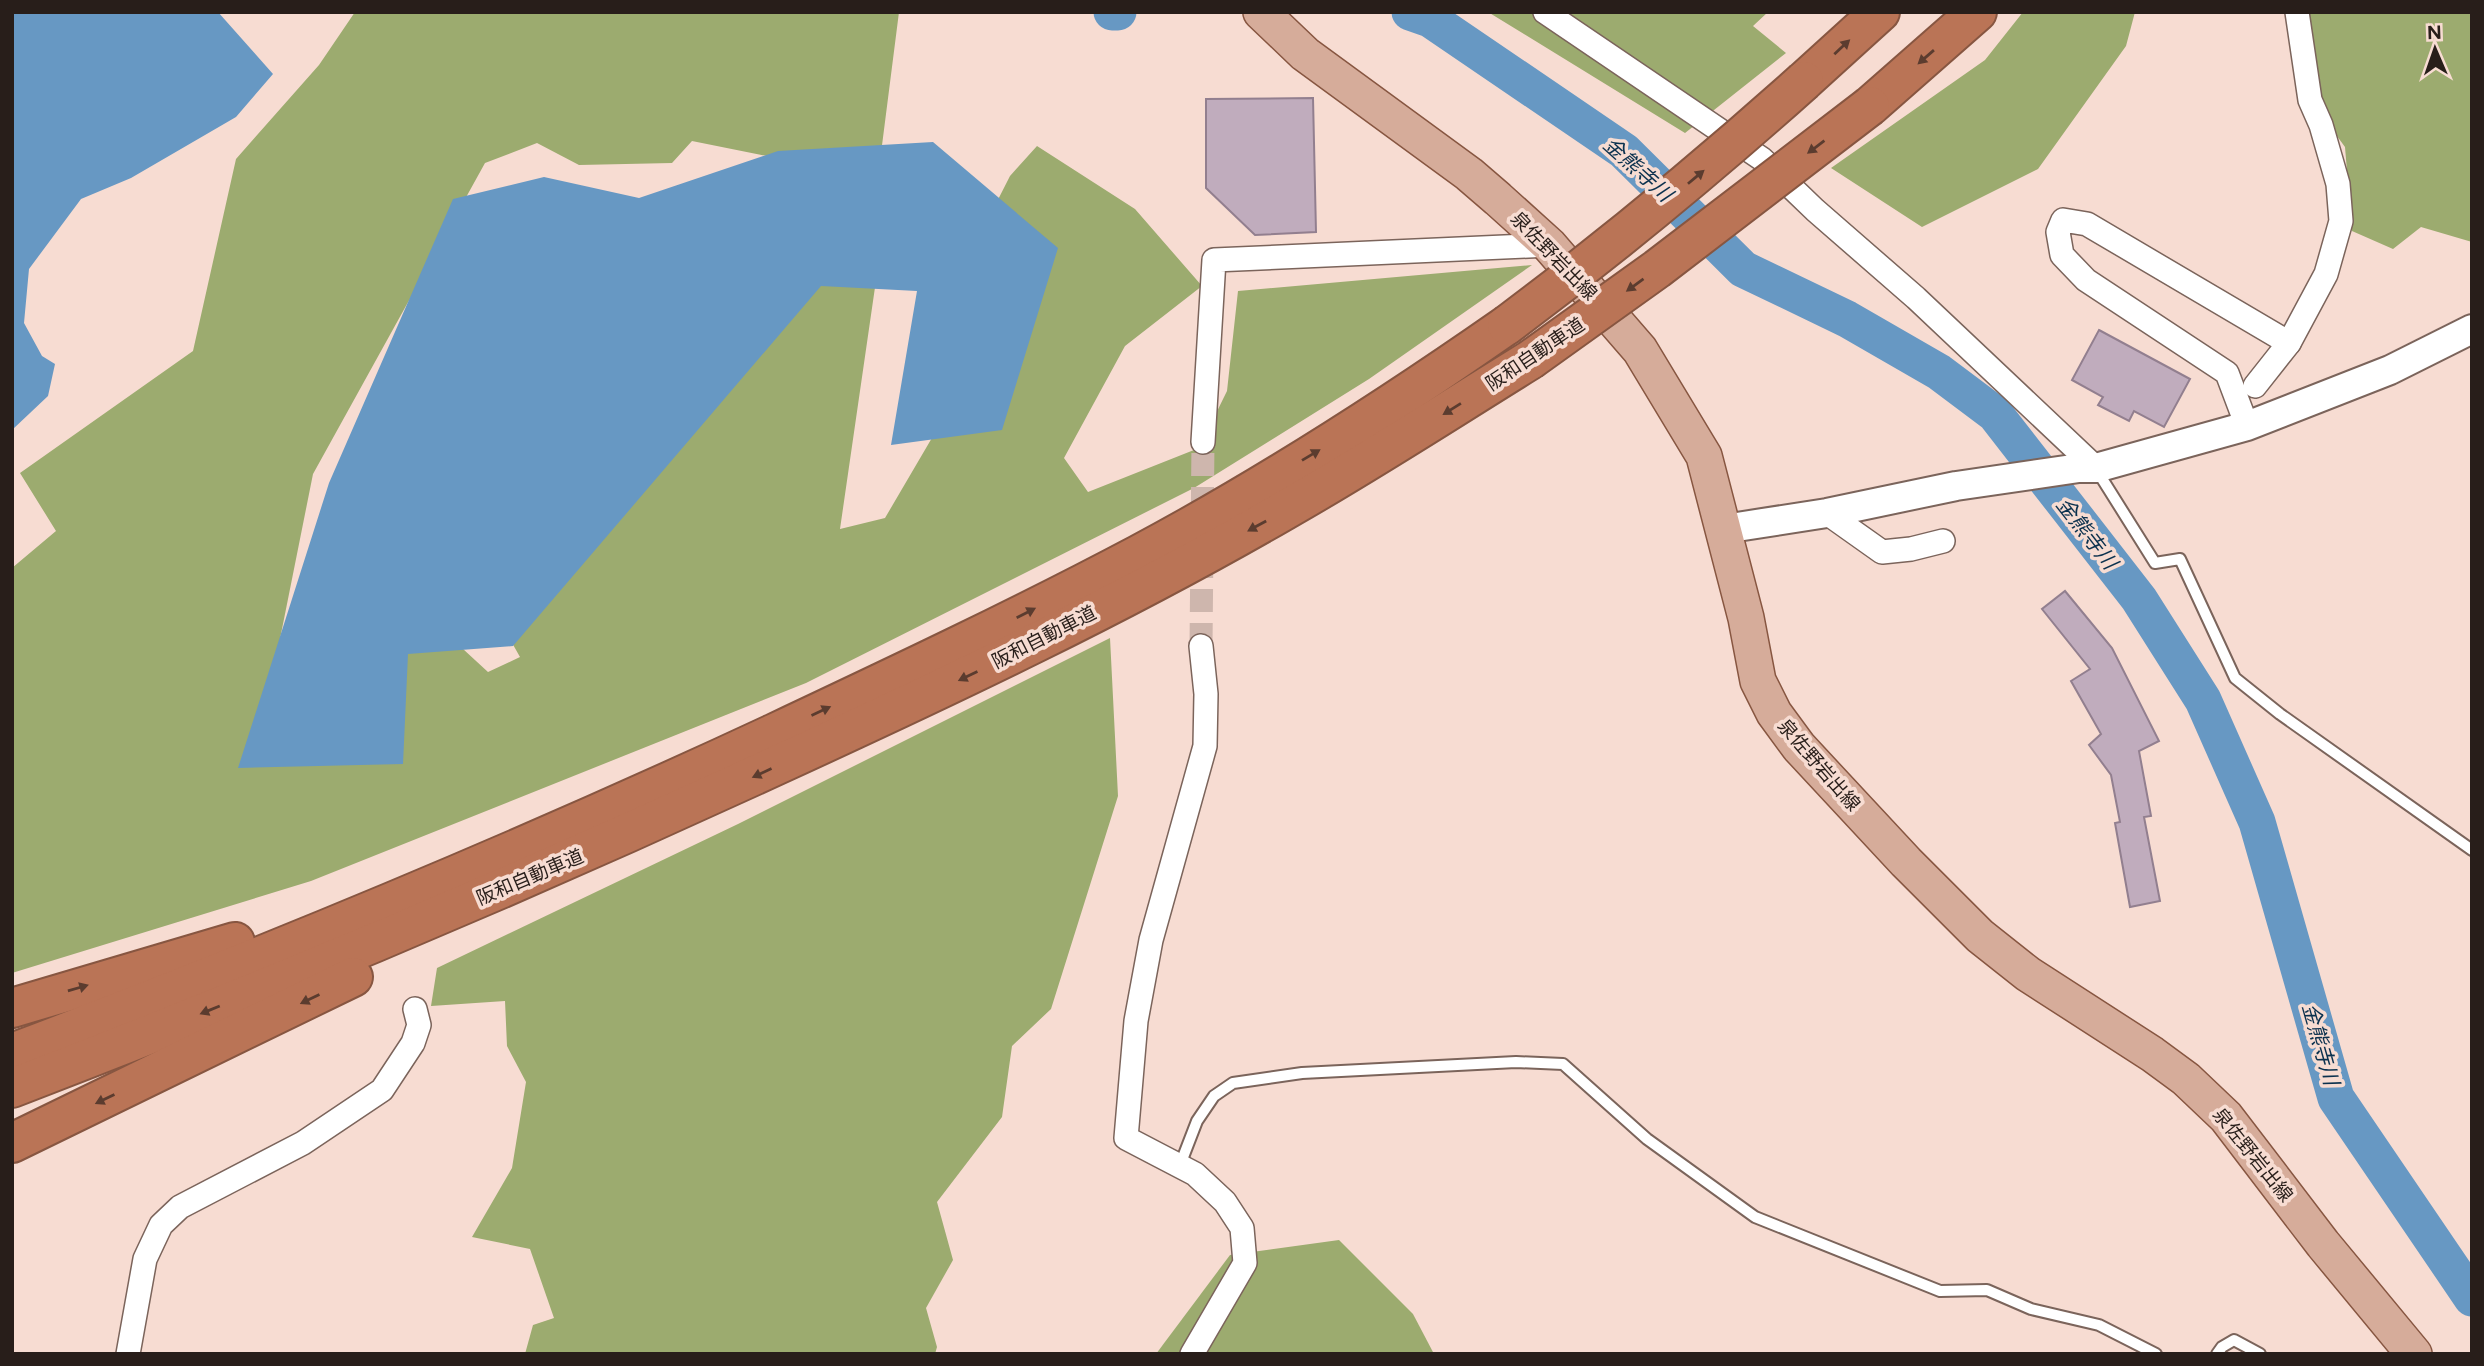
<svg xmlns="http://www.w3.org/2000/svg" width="2484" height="1366" font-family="Figtree,'Noto Sans JP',sans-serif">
<rect width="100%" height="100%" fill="#f7dcd2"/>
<g fill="#9cab6f">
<path d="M355,12H899L880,161L782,159L692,141L672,163L579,165L537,143L485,163L313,474L255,764L383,643L425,614L488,672L520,657L479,584L570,414L882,239L840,529L885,518L953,402L979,237L1010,176L1037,146L1135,209L1202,286L1125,346L1064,458L1088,492L1199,448L1227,391L1238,291L1532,265L1369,379L1194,488L806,683L311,881L12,973V568L56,531L20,473L193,351L236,159L319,65Z"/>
<path d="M1488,12H1768L1753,26L1786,53L1685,133Z"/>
<path d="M2023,12H2135L2126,46L2038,169L1922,227L1831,168L1985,60Z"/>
<path d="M2302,12H2472V242L2421,227L2393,249L2352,231L2345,147L2318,110Z"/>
<path d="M1110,638L1118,796L1051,1009L1012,1046L1002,1117L937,1202L953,1260L926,1308L937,1347L935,1354H525L533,1325L554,1318L530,1249L472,1237L512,1168L526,1082L507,1046L505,1001L431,1006L437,968L738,824Z"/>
<path d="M1339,1240L1413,1314L1434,1354H1156L1230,1255Z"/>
</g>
<g fill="#6798c3">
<path d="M12,12H218L273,74L236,117L131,178L81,199L29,269L24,323L42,356L55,364L48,396L12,430Z"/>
<path d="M933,142L1058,248L1002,430L891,445L917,291L821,286L513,646L408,654L403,764L238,768L329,483L453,199L544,177L639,198L778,151Z"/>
</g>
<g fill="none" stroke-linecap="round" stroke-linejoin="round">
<g stroke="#6798c3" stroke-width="37">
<path d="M1112,12H1118"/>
<path d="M1410,12L1430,19L1624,151L1743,269L1847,319L1939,372L1995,414L2139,599L2203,700L2257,822L2336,1098L2472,1298"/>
</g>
</g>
<g fill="#c0acbd" stroke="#927f8f" stroke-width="2">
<path d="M1313,98L1316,232L1255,235L1206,188V99Z"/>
<path d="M2099,330L2190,379L2164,427L2134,411L2129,421L2098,405L2103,397L2072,380Z"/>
<path d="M2065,591L2112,648L2159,741L2139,751L2151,816L2144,817L2160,901L2130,907L2115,823L2120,822L2111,775L2089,745L2101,734L2071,681L2090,669L2042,609Z"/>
</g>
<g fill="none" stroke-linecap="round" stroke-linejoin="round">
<path stroke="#ceb6ad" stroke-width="23" stroke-dasharray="23 11" stroke-linecap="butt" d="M1201,646L1203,442"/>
<g stroke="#7b645b" stroke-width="14">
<g id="service">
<path d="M2096,469L2155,563L2180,559L2235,678L2280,714L2472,850"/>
<path d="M1180,1165L1197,1121L1214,1096L1233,1083L1302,1073L1516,1062L1563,1064L1647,1139L1755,1217L1940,1291L1987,1290L2031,1309L2099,1325L2156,1354"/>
<path d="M2217,1354L2222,1347L2234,1340L2260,1354"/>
</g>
</g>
<g stroke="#7b645b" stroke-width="26">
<g id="minor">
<path d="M1545,12L1762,159L1815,210L1916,298L2096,468"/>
<path d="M2255,386L2289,343L2326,274L2341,221L2338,184L2321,125L2310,100L2297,12"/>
<path d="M2247,426L2227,373L2086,280L2062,255L2058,232L2063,220L2087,224L2289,343"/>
<path d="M1203,442L1214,260L1549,245"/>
<path d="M1827,513L1882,552L1911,549L1943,541"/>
<path d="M128,1354L145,1259L161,1225L180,1207L303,1143L382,1090L413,1043L419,1025L415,1009"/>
<path d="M1192,1354L1245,1263L1242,1228L1225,1202L1195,1174L1126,1138L1136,1021L1151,940L1205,746L1206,694L1201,646"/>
</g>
</g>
<g stroke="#7b645b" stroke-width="32">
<path id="tertiary" d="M1724,529L1827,513L1956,486L2079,468H2096L2247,426L2390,370L2472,329"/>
</g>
<g stroke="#875641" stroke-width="38">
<path id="primary" d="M1261,12L1305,54L1469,174L1498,199L1549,245L1640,350L1704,456L1746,618L1758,681L1774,713L1799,747L1906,862L1980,936L2028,974L2152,1054L2186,1079L2226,1117L2323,1244L2414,1354"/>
</g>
<g stroke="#875641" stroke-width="42">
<g id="motorway">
<path d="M1804,81L1880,12"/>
<path d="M1870,106L1977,12"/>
<path d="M12,1008L235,942"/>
<path d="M12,1053C271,955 526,849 777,732C898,675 1019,618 1138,555C1266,487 1388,408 1507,325"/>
<path d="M12,1088C271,989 526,881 777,765C949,686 1121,605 1285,510C1368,463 1449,410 1530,360"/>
<path d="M12,1143L353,977"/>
</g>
</g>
<use href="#service" stroke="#fff" stroke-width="10"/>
<use href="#minor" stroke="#fff" stroke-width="23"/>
<use href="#tertiary" stroke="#fff" stroke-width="28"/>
<use href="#primary" stroke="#d6ac9a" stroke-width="35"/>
<use href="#motorway" stroke="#ba7456" stroke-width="38"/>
<g stroke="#875641" stroke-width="42" stroke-linecap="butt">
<g id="motorway-bridge">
<path d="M1507,325C1610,248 1708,167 1804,81"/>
<path d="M1530,360L1657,269L1870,106"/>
</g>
</g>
<use href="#motorway-bridge" stroke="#ba7456" stroke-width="38"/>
</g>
<defs><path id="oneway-solid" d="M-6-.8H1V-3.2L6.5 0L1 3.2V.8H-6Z" transform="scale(1.75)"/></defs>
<g fill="#5b3c2f">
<use href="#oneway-solid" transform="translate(1842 47) rotate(-43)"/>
<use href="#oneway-solid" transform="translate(1926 57) rotate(139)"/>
<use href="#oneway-solid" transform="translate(1816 147) rotate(143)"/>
<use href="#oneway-solid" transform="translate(1696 177) rotate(-40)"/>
<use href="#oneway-solid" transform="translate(1635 285) rotate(144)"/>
<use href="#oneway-solid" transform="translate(1452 409) rotate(148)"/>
<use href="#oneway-solid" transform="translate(1311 455) rotate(-31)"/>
<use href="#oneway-solid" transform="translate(1257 526) rotate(151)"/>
<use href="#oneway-solid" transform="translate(1026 613) rotate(-27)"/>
<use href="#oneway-solid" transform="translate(968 676) rotate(154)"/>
<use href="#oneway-solid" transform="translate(821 711) rotate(-25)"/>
<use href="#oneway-solid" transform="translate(762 773) rotate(155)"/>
<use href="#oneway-solid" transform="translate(78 988) rotate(-16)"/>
<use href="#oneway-solid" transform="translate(310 999) rotate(154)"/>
<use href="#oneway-solid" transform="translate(210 1010) rotate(158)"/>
<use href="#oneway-solid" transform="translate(105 1099) rotate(154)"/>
</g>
<g text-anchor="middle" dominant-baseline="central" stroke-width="7" stroke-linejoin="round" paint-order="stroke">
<g font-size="19" fill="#281e1a" stroke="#f7dcd2">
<text transform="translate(1554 256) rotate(46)">泉佐野岩出線</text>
<text transform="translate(1535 354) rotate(-34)">阪和自動車道</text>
<text transform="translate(1044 637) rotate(-27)">阪和自動車道</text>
<text transform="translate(1819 765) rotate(49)">泉佐野岩出線</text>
<text transform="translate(530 877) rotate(-23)">阪和自動車道</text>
<text transform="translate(2253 1155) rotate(51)">泉佐野岩出線</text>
</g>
<g font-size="21" font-style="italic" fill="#0b314e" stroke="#f7dcd2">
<text transform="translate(1638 169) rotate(42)">金熊寺川</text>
<text transform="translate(2087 533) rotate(52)">金熊寺川</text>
<text transform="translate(2321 1044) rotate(74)">金熊寺川</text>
</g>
</g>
<rect width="2484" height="1366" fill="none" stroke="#281e1a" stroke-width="28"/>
<g transform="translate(2435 49) rotate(358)" stroke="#f7dcd2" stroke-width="5" paint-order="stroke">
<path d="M0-5L12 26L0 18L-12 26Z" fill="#281e1a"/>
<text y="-10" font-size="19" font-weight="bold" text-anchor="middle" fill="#281e1a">N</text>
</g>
</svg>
